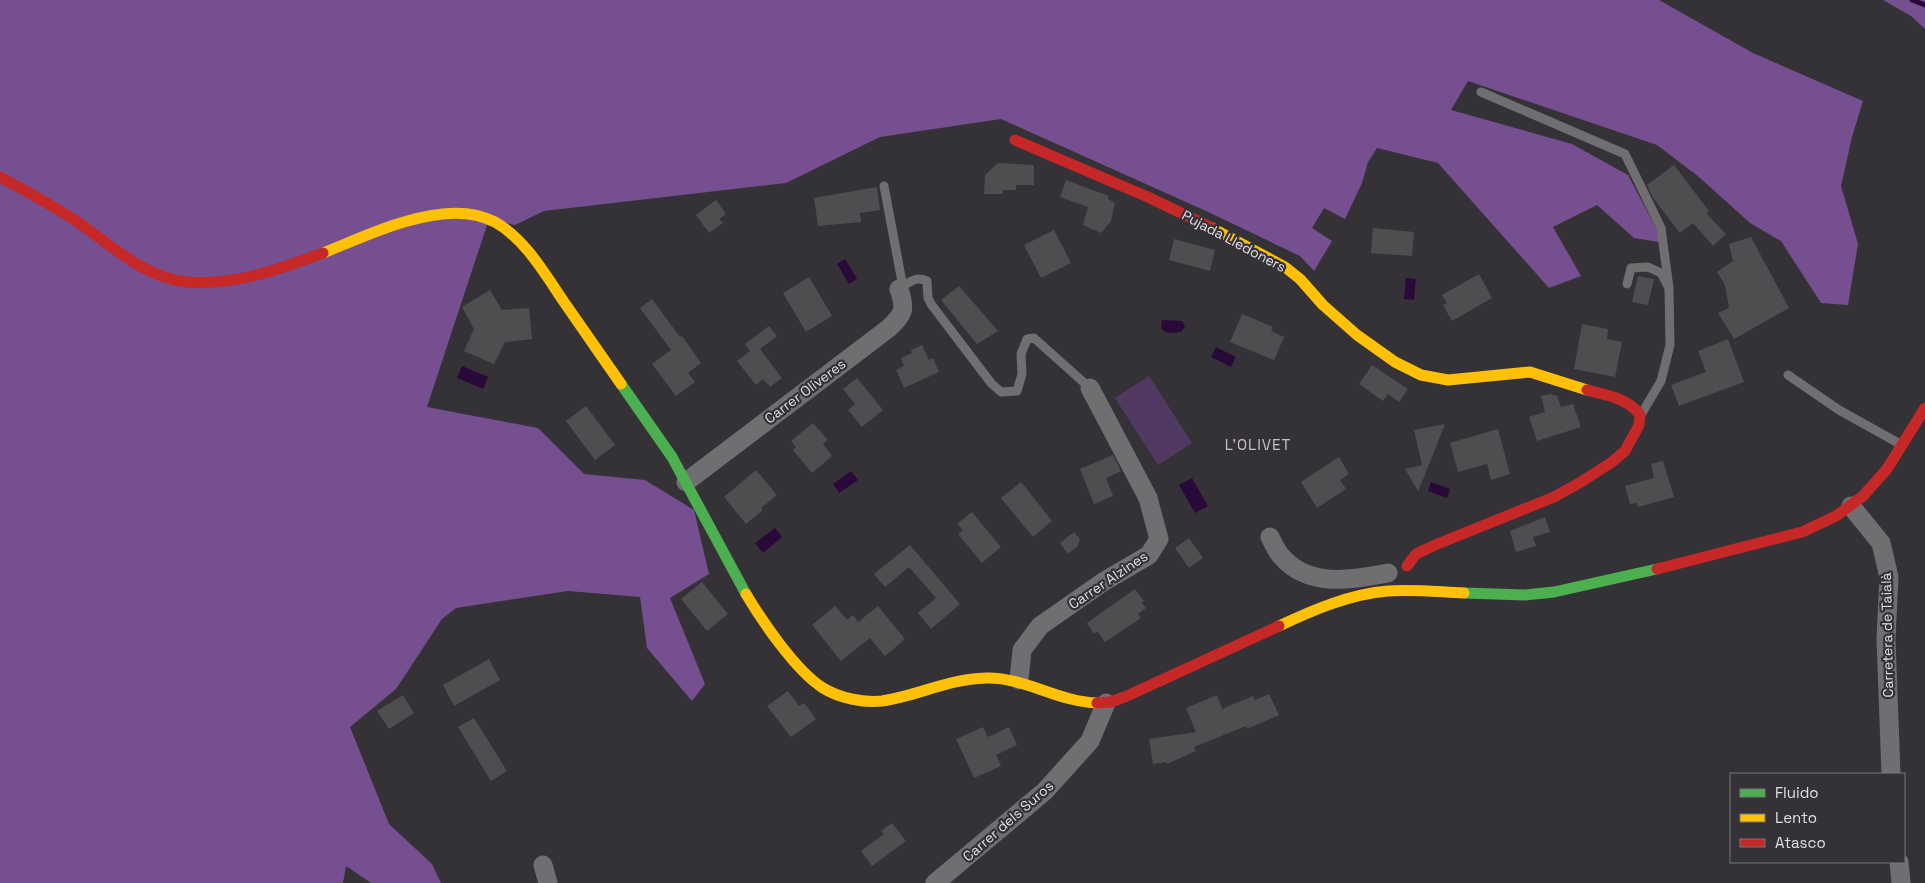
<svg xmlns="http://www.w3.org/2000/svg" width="1925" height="883" font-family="'Space Grotesk',sans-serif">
<rect width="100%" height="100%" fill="#343236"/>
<path fill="#513a62" d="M1149,376L1192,443L1158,465L1115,398Z"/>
<g fill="#754f90">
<path d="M0,0H1659L1753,53L1863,101L1852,137L1841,186L1858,244L1848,305L1821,303L1781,241L1750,223L1699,177L1657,145L1468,81L1451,110L1572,144L1628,175L1664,243L1634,238L1597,205L1553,227L1581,276L1549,288L1438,163L1377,148L1368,162L1362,183L1345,219L1324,208L1312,228L1332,241L1314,271L1300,256L1206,211L1001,119L880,137L786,183L544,211L515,225L489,219L427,407L538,428L584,474L645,480L694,510L709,574L670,598L705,684L692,701L647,648L640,597L568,591L456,608L442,619L396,689L350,727L389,824L432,864L441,883H371L346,866L343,883H0Z"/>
<path d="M1883,0H1925V29L1911,16Z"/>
</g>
<g fill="#28093a">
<path d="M845,259L857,279L849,284L837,264Z"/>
<path d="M1406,278L1416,279L1414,300L1404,299Z"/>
<path d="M1162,320L1182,321L1185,327L1181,332C1173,333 1167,335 1161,328Z"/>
<path d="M1216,347L1236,357L1231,367L1211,357Z"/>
<path d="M462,366L488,377L483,389L457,378Z"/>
<path d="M851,471L858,480L839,493L833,484Z"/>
<path d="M1192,478L1208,506L1195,513L1179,485Z"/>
<path d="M1431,482L1450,489L1447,498L1428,491Z"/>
<path d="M775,528L782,537L763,553L755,543Z"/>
</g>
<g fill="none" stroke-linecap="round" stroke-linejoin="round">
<path stroke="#28093a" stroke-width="5" d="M1912,0L1925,5"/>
</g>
<g fill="#4f4d50">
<path d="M998,163L1034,165V185H1016V190H1003V194H984L985,175Z"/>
<path d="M1674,165L1709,211L1706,213L1726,234L1713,246L1693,223L1680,233L1653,198L1647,185Z"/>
<path d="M1066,180L1109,196L1108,199L1115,203L1111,221L1101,233L1083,225L1088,207L1060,197Z"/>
<path d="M877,187L880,210L860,213L861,222L818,226L814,198Z"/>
<path d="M716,200L726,214L719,219L723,223L709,233L696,215Z"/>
<path d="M1373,228L1414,232L1412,256L1371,253Z"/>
<path d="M1054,230L1071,263L1041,278L1024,245Z"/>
<path d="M1751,237L1789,308L1734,339L1718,313L1729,308L1725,285L1717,272L1733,261L1729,244Z"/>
<path d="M1174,239L1215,250L1210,271L1169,260Z"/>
<path d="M1479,274L1492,298L1452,321L1443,305L1447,303L1442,295Z"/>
<path d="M1638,276L1654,279L1648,305L1632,302Z"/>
<path d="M809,277L832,316L806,332L783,293Z"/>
<path d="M959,286L998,331L977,344L941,300Z"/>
<path d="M490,290L502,310L529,308L532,339L505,342L494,364L464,351L474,329L462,307Z"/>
<path d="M652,299L680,337L682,336L701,363L688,373L695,382L676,396L652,364L671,350L640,308Z"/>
<path d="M1242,314L1273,327L1271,331L1284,337L1274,360L1230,342Z"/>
<path d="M1582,324L1608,329L1607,339L1622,342L1615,377L1574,369Z"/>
<path d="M769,326L777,336L760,349L782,378L770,387L763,379L756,385L737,361L750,351L745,344Z"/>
<path d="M1728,339L1744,382L1679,406L1671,385L1706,372L1698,351Z"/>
<path d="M922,345L929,360L933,358L939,372L904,388L896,370L904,366L901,358L912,353L911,350Z"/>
<path d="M1372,365L1408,389L1399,402L1388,394L1383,401L1359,384Z"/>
<path d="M857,378L883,410L862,427L848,410L855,404L843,389Z"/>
<path d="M1550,394L1557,396L1561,407L1573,404L1581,427L1537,441L1529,417L1545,412L1541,396Z"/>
<path d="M586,406L615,445L595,460L566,421Z"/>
<path d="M813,423L828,440L823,444L832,456L812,473L793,450L796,447L791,441Z"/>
<path d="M1445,424L1424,477L1418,491L1405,469L1422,465L1414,430Z"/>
<path d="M1498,429L1510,474L1491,480L1487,464L1458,472L1450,443Z"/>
<path d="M1113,455L1121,471L1106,478L1113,496L1094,504L1080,469Z"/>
<path d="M1339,457L1349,474L1340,480L1346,489L1317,508L1301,482Z"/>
<path d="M1663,461L1674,497L1638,507L1637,503L1630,504L1625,486L1654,478L1651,464Z"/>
<path d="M756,470L777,495L761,508L763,510L746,524L724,497Z"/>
<path d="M1021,482L1052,521L1033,537L1001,498Z"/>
<path d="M972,512L1001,547L982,563L958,534L963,530L957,524Z"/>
<path d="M1545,517L1550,532L1533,537L1536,546L1516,552L1510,531Z"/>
<path d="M1074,532L1080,539L1078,546L1068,554L1060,543Z"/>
<path d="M1189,538L1203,558L1189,568L1175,548Z"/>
<path d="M910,545L960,604L931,629L918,613L936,598L909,567L885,587L874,574Z"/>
<path d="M702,582L728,614L707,631L681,599Z"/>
<path d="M1135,589L1144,601L1142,603L1146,608L1138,614L1141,618L1105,642L1097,631L1094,634L1087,623Z"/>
<path d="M835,606L847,620L853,615L858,622L878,606L905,639L885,656L870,638L841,661L812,625Z"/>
<path d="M489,659L500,680L454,706L443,685Z"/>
<path d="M788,691L799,706L804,703L816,719L791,737L767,706Z"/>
<path d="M1269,694L1279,715L1247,729L1246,726L1194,747L1196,751L1167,764L1166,762L1153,764L1149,739L1196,732L1186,708L1217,695L1222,709L1253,696L1255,700Z"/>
<path d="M403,695L414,713L389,729L377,711Z"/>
<path d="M474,718L507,771L491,781L458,727Z"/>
<path d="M983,727L988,737L1009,727L1017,745L996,755L1001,766L974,778L956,739Z"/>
<path d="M892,823L906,841L872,866L861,851L884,834L881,831Z"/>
</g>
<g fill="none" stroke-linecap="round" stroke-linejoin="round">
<g stroke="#706e71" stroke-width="9">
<path d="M1481,92L1625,154L1661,228L1669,288"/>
<path d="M884,186L902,282L899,289"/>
<path d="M1627,284L1631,268L1648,267L1661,273L1669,288L1670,345L1661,381L1642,413"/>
<path d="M899,289C909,283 916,275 927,281L928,298L931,304L991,383L1001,392L1017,391L1022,374L1021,354L1027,339L1034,338L1090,388"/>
<path d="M1788,375L1839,410L1900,444"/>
</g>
<g stroke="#706e71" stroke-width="19">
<path d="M686,482L889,328C904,313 906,310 899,289"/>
<path d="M1851,506L1881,543L1889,577L1886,639L1891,774"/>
<path d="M1270,537C1273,543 1277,552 1282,557C1309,588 1352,580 1388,573"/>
<path d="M1019,680L1022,650L1040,626L1103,582L1149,555L1159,539L1148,498L1090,388"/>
<path d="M1899,862L1901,883"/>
<path d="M543,865L548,883"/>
<path d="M935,883L1045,791L1090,741L1106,703"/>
</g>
<g stroke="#4caf50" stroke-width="11">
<path d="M621,384L672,457L746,594"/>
<path d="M1464,593L1525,595L1554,592L1657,569"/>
</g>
<g stroke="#ffc107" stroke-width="11">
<path d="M1210,227L1285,267L1300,279L1323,305L1357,335L1395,362L1421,375L1448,380L1530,372L1587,390"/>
<path d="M323,253C361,238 402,218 443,214C460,212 479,214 495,222C525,239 545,274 564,302C583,329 602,357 621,384"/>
<path d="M746,594C762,621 796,671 823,688C839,698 863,703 882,701C917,696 948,679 986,678C1025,677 1058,702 1097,703"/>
<path d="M1279,626C1313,610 1350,594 1388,591C1413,589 1439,592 1464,593"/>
</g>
<g stroke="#c62828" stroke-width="11">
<path d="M1015,140L1150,198L1210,227"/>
<path d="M0,177C28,192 56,207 82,225C114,248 146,278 187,282C234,286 280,269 323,253"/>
<path d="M1407,566L1416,554L1435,545L1554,497L1581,482L1612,462L1625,451L1639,425L1640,415C1628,398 1606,395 1587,390"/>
<path d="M1657,569L1802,532L1836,516L1863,496L1887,469L1925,408"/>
<path d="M1097,703L1111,702L1127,696L1279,626"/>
</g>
</g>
<g text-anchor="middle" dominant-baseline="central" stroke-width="4.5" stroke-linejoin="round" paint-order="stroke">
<g font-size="14" fill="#e1dfe3" stroke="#343137">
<text transform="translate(1234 241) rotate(28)">Pujada Lledoners</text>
<text transform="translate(805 391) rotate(-37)">Carrer Oliveres</text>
<text transform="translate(1108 580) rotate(-34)">Carrer Alzines</text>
<text transform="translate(1887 635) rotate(-91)">Carretera de Taialà</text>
<text transform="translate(1008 821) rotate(-41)">Carrer dels Suros</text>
</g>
<g font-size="15" letter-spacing="1" fill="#c6c2c9" stroke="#343137">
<text x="1258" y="444">L'OLIVET</text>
</g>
</g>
<rect x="1730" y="773" width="175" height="90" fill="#343137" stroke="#79777c"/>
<rect x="1740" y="789" width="25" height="8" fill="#4caf50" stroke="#79777c"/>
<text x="1775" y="798" font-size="15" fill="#e1dfe3">Fluido</text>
<rect x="1740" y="814" width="25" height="8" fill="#ffc107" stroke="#79777c"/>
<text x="1775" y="823" font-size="15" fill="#e1dfe3">Lento</text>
<rect x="1740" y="839" width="25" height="8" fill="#c62828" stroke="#79777c"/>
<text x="1775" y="848" font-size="15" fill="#e1dfe3">Atasco</text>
</svg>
